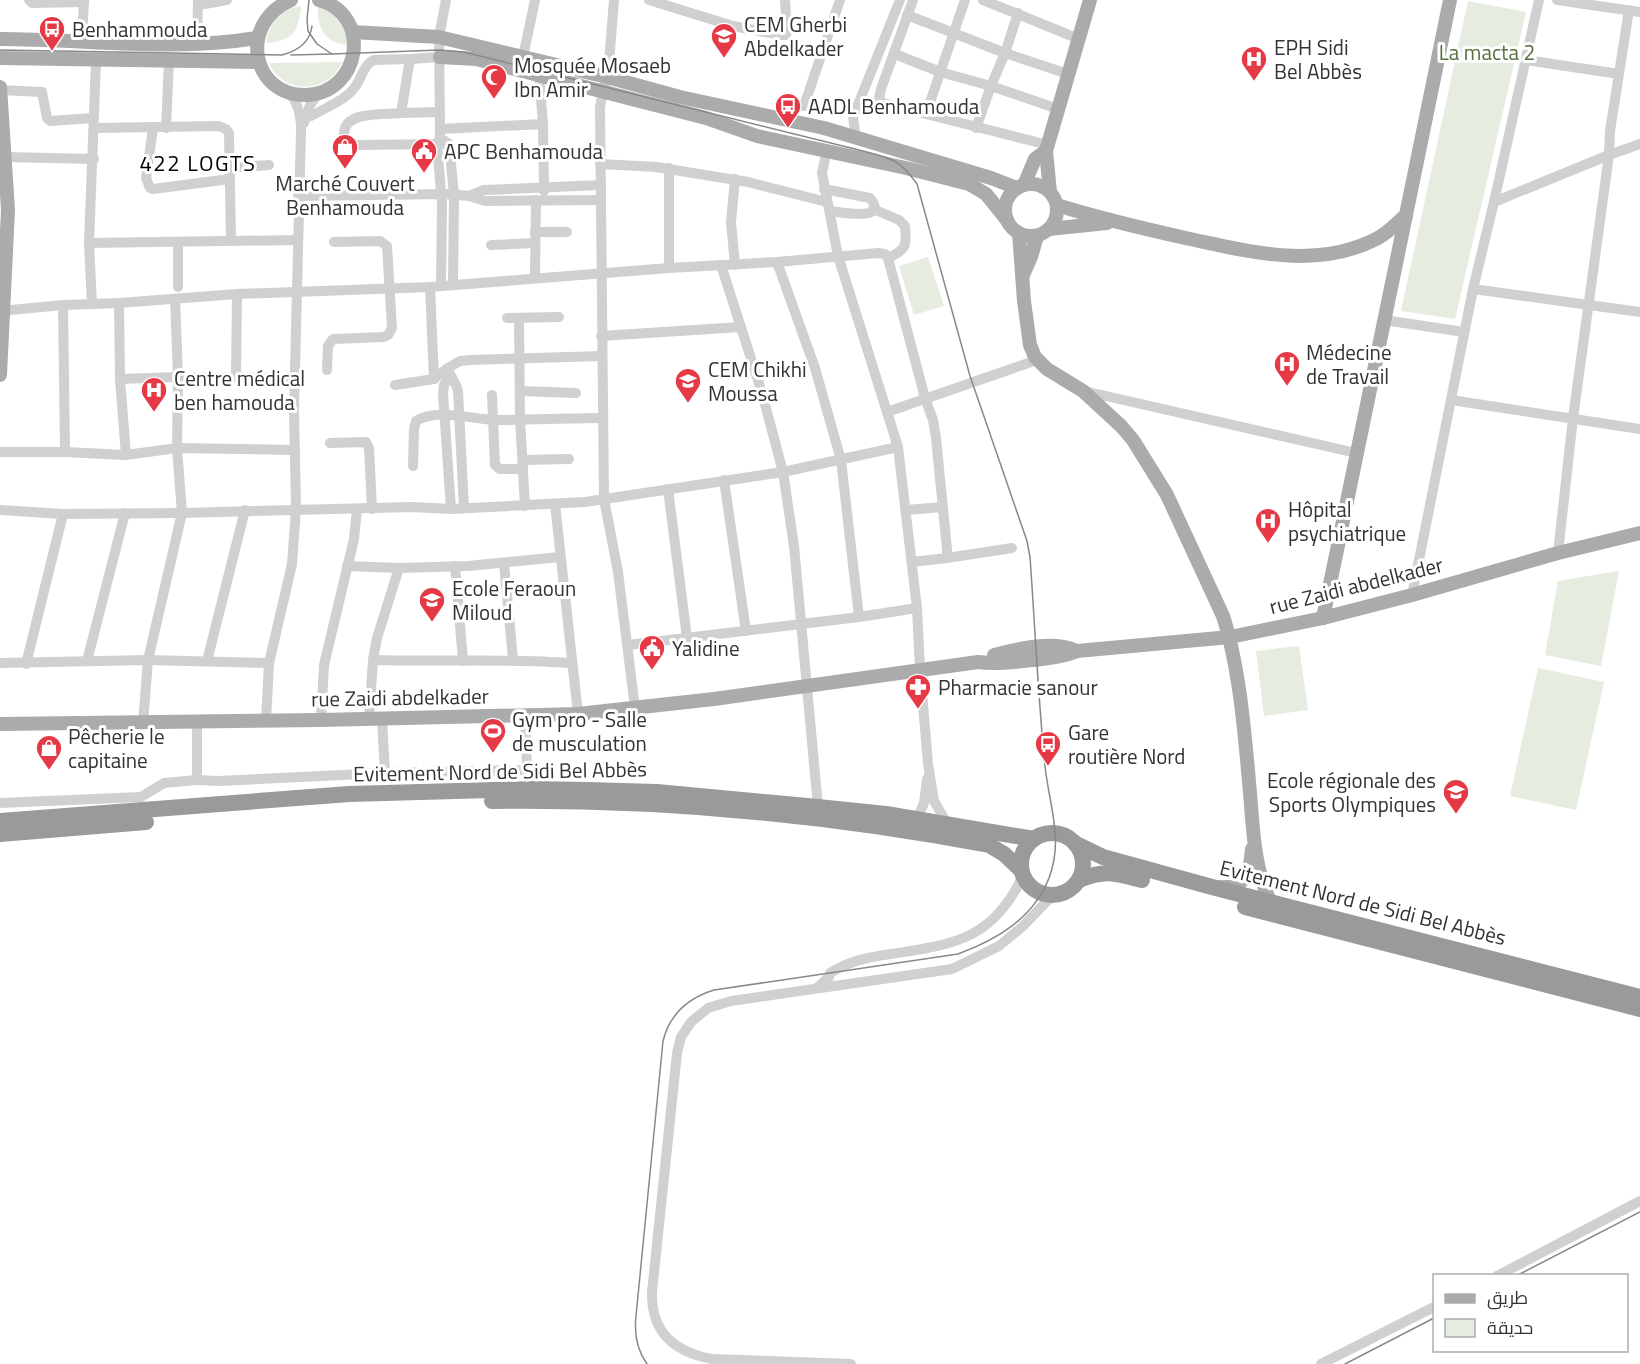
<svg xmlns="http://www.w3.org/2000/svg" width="1640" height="1364" font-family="'Titillium Web',Cairo,sans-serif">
<rect width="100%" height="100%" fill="#fff"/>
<g fill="#e6ecdf">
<path d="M1468,1L1526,12L1455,319L1401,311Z"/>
<path d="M318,5C336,15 344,25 349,45C325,44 316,27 318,5Z"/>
<path d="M299,6L301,7C298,32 293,41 266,43C269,24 280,11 299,6Z"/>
<path d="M342,62C329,94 282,95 269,63Z"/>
<path d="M928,257L944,306L914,315L899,266Z"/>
<path d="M1619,571L1601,666L1545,655L1558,581Z"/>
<path d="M1299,646L1308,710L1264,716L1256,651Z"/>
<path d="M1538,668L1604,682L1576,810L1510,796Z"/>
</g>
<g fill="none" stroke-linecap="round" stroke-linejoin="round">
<g stroke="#d0d0d0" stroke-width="10">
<path d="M29,0L32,3L84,2"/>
<path d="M614,0L609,63L600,107L604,499L618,572L635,708"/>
<path d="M649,0L733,26L781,35H786L787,32L785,0"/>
<path d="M913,0L881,89L879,99L883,103L1048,145"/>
<path d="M983,0L1079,39"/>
<path d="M1557,0L1640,12"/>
<path d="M199,5L227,0"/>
<path d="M1629,10L1610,131L1609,155L1640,144"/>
<path d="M907,15L1005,53L1068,74"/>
<path d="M82,41L84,0"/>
<path d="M197,43L198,0"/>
<path d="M895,54L940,72L991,86L1005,53L1018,13"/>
<path d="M440,57L410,59L401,113C385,115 344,110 344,134C345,140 347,143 352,145L449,144"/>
<path d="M523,57L535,0"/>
<path d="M1526,60L1619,74"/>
<path d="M539,75L543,124L544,191"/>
<path d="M0,90L42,92L47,118L50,121L93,118"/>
<path d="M804,106L840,0"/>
<path d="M401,113L440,112"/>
<path d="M926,114L965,0"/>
<path d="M306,116H311C325,108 346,100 355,87C362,78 363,65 374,60L410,59"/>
<path d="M304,123L310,105L318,94"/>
<path d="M94,128L219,126L226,129L229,133L231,240"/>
<path d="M153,128L146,178L150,188L153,189L230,179"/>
<path d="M166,128L169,61"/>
<path d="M976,128L991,86L1058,109"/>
<path d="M440,129L543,124"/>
<path d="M856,138L853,117L900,0"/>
<path d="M445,141L449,144L454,194L453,285"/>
<path d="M827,150L822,173L838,256L898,447L917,608L920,669L928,764L934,801L948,825"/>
<path d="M4,157L94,159"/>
<path d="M600,164L656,167L748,182L827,202"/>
<path d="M229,168L269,165"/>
<path d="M735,179L731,222L735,265"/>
<path d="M824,189L870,198C890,222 840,212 830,211"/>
<path d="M298,196L447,194L469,196L485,201L601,200"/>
<path d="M469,196L484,190L601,185"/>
<path d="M1494,202L1539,0"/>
<path d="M873,209L899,220L905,226C907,246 906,250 888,258"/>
<path d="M535,232H567"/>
<path d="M89,243L298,240"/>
<path d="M491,245L535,243"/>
<path d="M777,262L815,368L841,460L859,617"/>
<path d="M721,265L762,393L783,472L794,546L818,807"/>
<path d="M669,268V168"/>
<path d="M535,278L536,200"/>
<path d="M441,286L442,204L437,145L440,137V129L439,37L446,0"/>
<path d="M178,287V242"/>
<path d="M430,287L434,379"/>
<path d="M1473,289L1494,202L1609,155"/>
<path d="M119,303L120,379L126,455"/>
<path d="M92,304L89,243L96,61"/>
<path d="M63,305L65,452"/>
<path d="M0,311L63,305L119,303L237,294L430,287L669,268L777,262L878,253L885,254L888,258L925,398L933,420L936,438L947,549V558L912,562"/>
<path d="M507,318L559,317"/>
<path d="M519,318L520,419L525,506"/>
<path d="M1384,320L1464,332"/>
<path d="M601,336L741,327"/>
<path d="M327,370L328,346L333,339L384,337L388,335L392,328L387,246L380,241L334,242"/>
<path d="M450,376L444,385L443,394L451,509"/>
<path d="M236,377L237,294"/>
<path d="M120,379L178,377L295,378"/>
<path d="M395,385L434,379L448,368"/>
<path d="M520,391L576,393"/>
<path d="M1084,391L1356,453"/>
<path d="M492,395L495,465L500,469H523"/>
<path d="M1451,400L1640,429"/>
<path d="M887,412L1037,360"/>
<path d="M330,443L366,442L369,448L372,509"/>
<path d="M0,452H65L126,455L177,448L295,450"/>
<path d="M523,460L569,459"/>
<path d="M413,466L414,429L416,421C436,408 472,419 495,420C531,420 567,418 603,418"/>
<path d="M724,480L746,631"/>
<path d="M668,489L687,638"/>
<path d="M555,504L578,714"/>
<path d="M464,508L458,391C456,382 450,377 448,368L460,361L471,360L602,356"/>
<path d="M0,510L63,514L182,513L412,507L451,509L585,502L783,472L898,447"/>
<path d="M906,510L943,507"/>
<path d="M1558,553L1573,418L1609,155"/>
<path d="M947,558L1012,548"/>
<path d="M504,564L513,659"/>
<path d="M347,566L399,568L468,566L560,557"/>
<path d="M455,566L463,661"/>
<path d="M1412,595L1473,289L1640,312"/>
<path d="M628,645L859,617L917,608"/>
<path d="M373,660C439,662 506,658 572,663"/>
<path d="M87,661L125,513"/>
<path d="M207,661L245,510"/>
<path d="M0,663L148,660L269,663"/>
<path d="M26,664L63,514"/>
<path d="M369,719L373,660L377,638L399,568"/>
<path d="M382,719L385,773"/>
<path d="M321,720L324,665L354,539L357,509"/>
<path d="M266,721L269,663L292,564L296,509L294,410L301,131C301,116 299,106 290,93"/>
<path d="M197,722V780L218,781L385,773L523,770L527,768L525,716"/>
<path d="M143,723L148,660L182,513L177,448L178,377L175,299"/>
<path d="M0,803L141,797L164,783L197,780"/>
<path d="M917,819L924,803L927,779"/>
<path d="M818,987L829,977L830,973C849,961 869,957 891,954C955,944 992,940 1023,876"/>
<path d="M1497,1276L1640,1201"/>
<path d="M851,1364L712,1359C675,1352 651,1333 652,1292L677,1053L681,1037L691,1022L708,1008L731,1001L952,969L999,946L1022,927L1052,896"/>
<path d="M1321,1364L1434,1307"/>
</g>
<g stroke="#ababab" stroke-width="14">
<path d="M291,0C237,24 252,96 306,95C361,93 373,15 319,0"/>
<path d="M353,32L439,37L607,77L680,97L824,128L991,178L1017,188"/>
<path d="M0,39C85,39 173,52 257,38"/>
<path d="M440,57L476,59L706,118L757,136L906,168L969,184L986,194L1007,220"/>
<path d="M0,58L259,62"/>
<path d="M0,87L8,210L0,375"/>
<circle cx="1031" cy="210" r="26"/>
<path d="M1024,185L1035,159L1046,151"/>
<path d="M1050,192L1046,151L1090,0"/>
<path d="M1057,205C1101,219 1145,229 1190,239C1252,252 1318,270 1378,238C1389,232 1397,223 1406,215L1450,0"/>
<path d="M1049,229L1107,223"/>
<path d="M1019,233L1024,301L1030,345L1035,357L1047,369L1083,391L1121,426L1133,440L1167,495L1223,616C1240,669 1245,737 1250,793C1253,828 1254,868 1270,901"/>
<path d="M1023,275L1031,257L1037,236"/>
<path d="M1323,618L1406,215"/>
<path d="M994,655C1018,649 1053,640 1077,651"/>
<path d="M0,724L321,720L578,714L714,699L978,662C998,665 1059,659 1077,651L1230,637L1323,618L1412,595L1558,553L1640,533"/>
<path d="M1219,887C1246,889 1250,872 1252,849"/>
</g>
<g stroke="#9a9a9a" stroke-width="16">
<path d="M492,801C658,799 826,814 989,845L1004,854L1021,870"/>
<path d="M0,821L349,794L531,789L587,790L657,792L818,807L886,814L1034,839"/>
<circle cx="1052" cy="864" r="31"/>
<path d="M0,834L146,822"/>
<path d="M1076,844L1103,857L1212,887L1640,997"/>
<path d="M1079,880C1105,869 1116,873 1142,880"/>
<path d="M1245,907L1640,1009"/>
</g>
<g stroke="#888" stroke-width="1.5">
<path d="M309,0L307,19L308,31L317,44L332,54L440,50L464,52L859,150C889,158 898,157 917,184L970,376L1027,541L1030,557C1035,626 1038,697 1045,766C1049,805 1064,839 1049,878C1033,919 996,940 958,954L714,990C688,998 670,1013 663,1041L636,1316C634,1334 637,1350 647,1364"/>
<path d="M0,50L282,55C297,51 310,43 312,26"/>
<path d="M291,55L332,54"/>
<path d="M1516,1276L1640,1212"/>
<path d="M1345,1364L1434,1318"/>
</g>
</g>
<defs>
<g id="bus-pin" transform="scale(1.35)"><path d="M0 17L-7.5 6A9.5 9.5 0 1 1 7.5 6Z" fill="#e63946" stroke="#fff"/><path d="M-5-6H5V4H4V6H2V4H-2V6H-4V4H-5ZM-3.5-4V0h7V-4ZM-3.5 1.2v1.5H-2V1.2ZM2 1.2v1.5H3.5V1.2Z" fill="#fff"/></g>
<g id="school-pin" transform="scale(1.35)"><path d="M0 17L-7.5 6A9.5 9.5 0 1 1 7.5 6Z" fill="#e63946" stroke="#fff"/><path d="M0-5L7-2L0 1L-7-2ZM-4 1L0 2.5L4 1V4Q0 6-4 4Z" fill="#fff"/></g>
<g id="hospital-pin" transform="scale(1.35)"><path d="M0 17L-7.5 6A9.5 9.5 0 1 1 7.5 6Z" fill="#e63946" stroke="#fff"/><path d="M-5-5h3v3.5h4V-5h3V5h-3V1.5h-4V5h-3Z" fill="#fff"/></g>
<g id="mosque-pin" transform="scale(1.35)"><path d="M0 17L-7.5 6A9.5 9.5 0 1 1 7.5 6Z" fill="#e63946" stroke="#fff"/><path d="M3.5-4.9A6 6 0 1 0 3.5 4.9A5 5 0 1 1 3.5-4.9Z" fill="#fff"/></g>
<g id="shop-pin" transform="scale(1.35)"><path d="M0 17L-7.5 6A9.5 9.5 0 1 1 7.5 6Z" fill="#e63946" stroke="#fff"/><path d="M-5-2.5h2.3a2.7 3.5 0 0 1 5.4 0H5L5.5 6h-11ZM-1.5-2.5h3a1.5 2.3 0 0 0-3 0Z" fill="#fff"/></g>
<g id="civic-pin" transform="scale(1.35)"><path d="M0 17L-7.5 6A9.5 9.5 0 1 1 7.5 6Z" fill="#e63946" stroke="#fff"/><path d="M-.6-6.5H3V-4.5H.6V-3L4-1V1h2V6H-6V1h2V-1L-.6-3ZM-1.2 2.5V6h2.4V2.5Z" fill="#fff"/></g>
<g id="pharmacy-pin" transform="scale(1.35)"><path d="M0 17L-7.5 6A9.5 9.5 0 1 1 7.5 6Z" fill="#e63946" stroke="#fff"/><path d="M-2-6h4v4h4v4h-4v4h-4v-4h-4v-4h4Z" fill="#fff"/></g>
<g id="stadium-pin" transform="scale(1.35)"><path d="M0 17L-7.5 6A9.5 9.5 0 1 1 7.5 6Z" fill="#e63946" stroke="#fff"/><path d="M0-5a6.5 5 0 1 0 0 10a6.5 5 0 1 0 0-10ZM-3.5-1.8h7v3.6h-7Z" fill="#fff"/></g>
</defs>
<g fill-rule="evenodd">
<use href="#bus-pin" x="52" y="29"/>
<use href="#school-pin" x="724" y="36"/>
<use href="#hospital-pin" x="1254" y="59"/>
<use href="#mosque-pin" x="494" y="77"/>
<use href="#bus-pin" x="788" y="106"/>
<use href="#shop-pin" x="345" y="147"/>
<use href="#civic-pin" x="424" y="151"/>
<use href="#hospital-pin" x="1287" y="364"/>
<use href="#school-pin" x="688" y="381"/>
<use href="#hospital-pin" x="154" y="390"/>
<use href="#hospital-pin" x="1268" y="521"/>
<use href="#school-pin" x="432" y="600"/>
<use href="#civic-pin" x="652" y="648"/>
<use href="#pharmacy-pin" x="918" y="687"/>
<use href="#stadium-pin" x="493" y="731"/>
<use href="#bus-pin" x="1048" y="744"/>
<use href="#shop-pin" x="49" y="748"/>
<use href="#school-pin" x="1456" y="792"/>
</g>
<g text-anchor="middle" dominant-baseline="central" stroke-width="6" stroke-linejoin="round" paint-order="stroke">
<g font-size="21" fill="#333" stroke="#fff" text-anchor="start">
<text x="744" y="24">CEM Gherbi<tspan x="744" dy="24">Abdelkader</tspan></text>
<text x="72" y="29">Benhammouda</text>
<text x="1274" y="47">EPH Sidi<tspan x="1274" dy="24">Bel Abbès</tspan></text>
<text x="514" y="65">Mosquée Mosaeb<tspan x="514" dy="24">Ibn Amir</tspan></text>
<text x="808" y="106">AADL Benhamouda</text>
<text x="444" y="151">APC Benhamouda</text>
<text x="345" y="183" text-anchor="middle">Marché Couvert<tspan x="345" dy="24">Benhamouda</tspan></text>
<text x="1306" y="352">Médecine<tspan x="1306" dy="24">de Travail</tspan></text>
<text x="708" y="369">CEM Chikhi<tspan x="708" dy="24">Moussa</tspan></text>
<text x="174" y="378">Centre médical<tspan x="174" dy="24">ben hamouda</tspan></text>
<text x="1288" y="509">Hôpital<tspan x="1288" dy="24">psychiatrique</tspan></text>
<text x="452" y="588">Ecole Feraoun<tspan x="452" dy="24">Miloud</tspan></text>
<text x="672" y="648">Yalidine</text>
<text x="938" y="687">Pharmacie sanour</text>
<text x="512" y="719">Gym pro - Salle<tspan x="512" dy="24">de musculation</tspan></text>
<text x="1068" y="732">Gare<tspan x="1068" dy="24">routière Nord</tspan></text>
<text x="68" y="736">Pêcherie le<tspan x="68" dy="24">capitaine</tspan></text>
<text x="1436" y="780" text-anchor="end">Ecole régionale des<tspan x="1436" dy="24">Sports Olympiques</tspan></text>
</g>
<g font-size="21" fill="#56703f" stroke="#fff">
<text x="1487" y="52">La macta 2</text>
</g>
<g font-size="21" fill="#333" stroke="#fff">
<text transform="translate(1356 585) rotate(-14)">rue Zaidi abdelkader</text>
<text transform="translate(400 697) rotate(-1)">rue Zaidi abdelkader</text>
<text transform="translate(500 771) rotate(-1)">Evitement Nord de Sidi Bel Abbès</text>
<text transform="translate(1363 902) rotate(14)">Evitement Nord de Sidi Bel Abbès</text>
</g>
<g font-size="22" letter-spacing="1.5" fill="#000" stroke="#fff">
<text x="198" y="163">422 LOGTS</text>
</g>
</g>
<rect x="1433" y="1274" width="195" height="78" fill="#ffffff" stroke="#adadad" stroke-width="1.5"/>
<rect x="1445" y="1294" width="30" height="9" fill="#ababab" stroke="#adadad" stroke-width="1.5"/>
<text x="1487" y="1304" font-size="18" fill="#333333">طريق</text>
<rect x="1445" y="1319" width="30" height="18" fill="#e6ecdf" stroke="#adadad" stroke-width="1.5"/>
<text x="1487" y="1334" font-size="18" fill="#333333">حديقة</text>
</svg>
